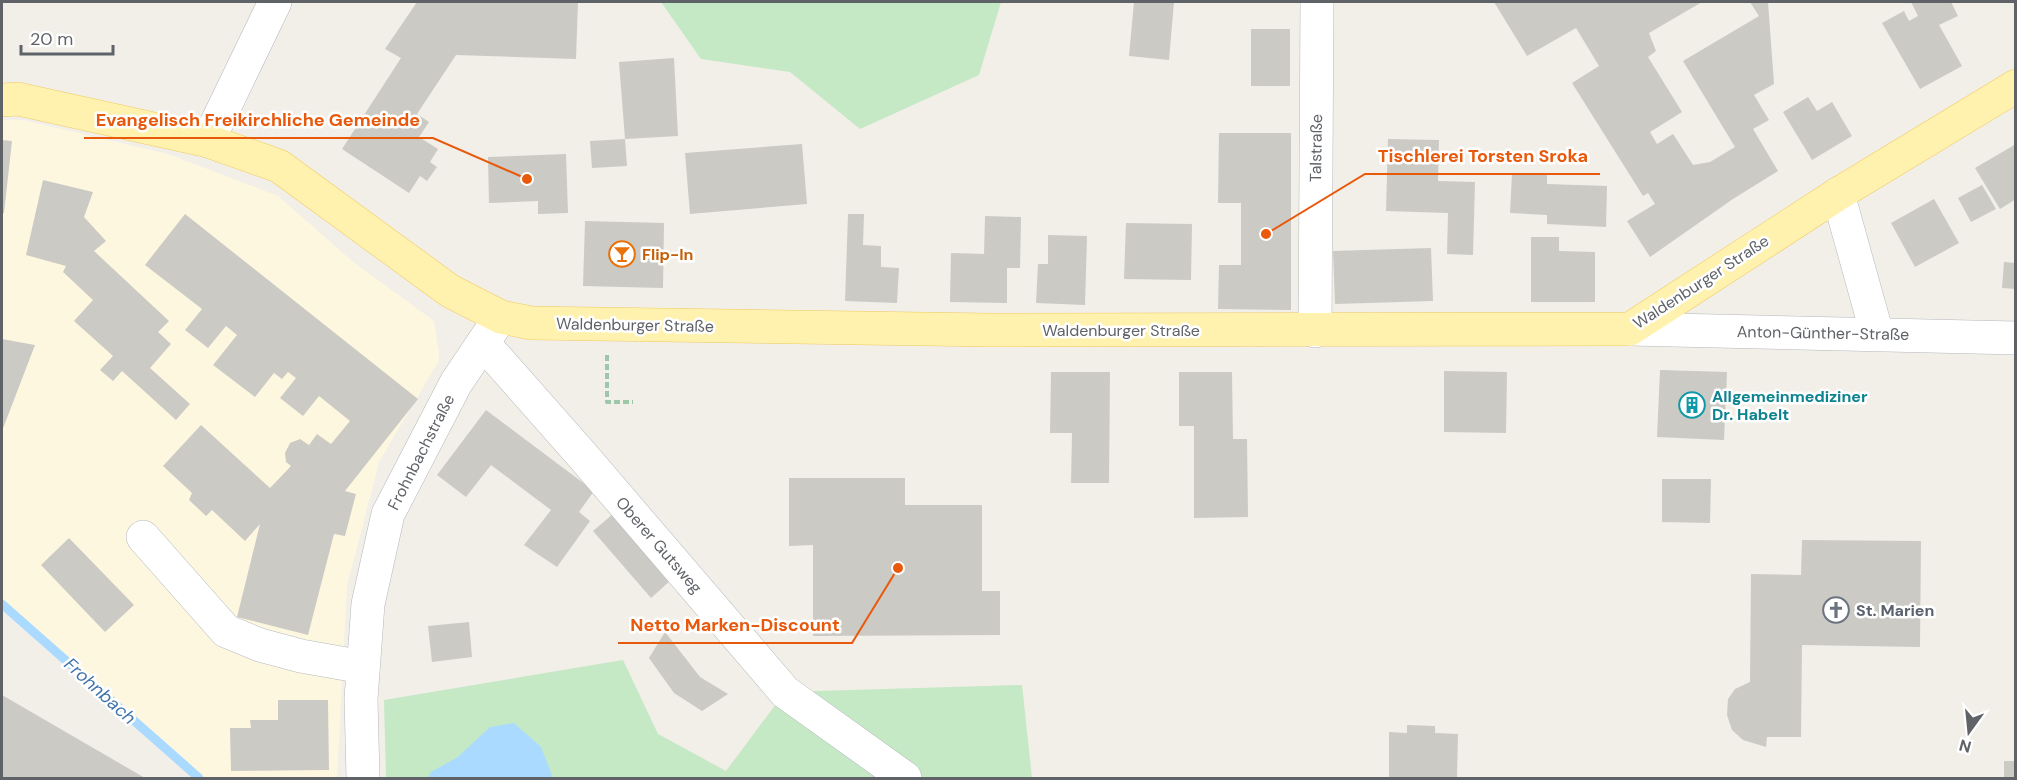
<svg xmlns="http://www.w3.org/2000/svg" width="2017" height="780" font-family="'DM Sans',sans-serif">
<rect width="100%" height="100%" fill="#f1efe8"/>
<path fill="#fef7e0" d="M2,120H23L168,154L278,196L352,261L434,321L439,354L438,362L379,462L347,586L337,778H199L2,604Z"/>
<g fill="#c5e8c5">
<path d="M661,2H1001L979,75L860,129L790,72L701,59Z"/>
<path d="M623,660L658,734L726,771L785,692L1022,685L1032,778H386L384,700Z"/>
</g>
<path fill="#aadaff" d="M514,723L541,747L553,778H428L431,772L458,757L490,727Z"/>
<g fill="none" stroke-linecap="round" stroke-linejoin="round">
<path stroke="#aadaff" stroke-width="9" d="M2,604L199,778"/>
</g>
<g fill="#cccac5">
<path d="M417,2H578L576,59L456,55L417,114L429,122L419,137L438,149L430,162L437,167L427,181L420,176L409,193L342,149L401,58L385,49Z"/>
<path d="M1134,2H1174L1169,60L1129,56Z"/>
<path d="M1494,2H1702L1649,33L1656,51L1648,57L1682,112L1650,132L1657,144L1673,134L1693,165L1710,162L1735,147L1683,61L1759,16L1750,2H1768L1774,84L1754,95L1769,120L1753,129L1778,171L1733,199L1650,257L1627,221L1655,204L1648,193L1643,196L1572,83L1599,66L1576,28L1527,56Z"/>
<path d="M1911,2H1951L1958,16L1939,25L1962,66L1920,89L1882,23L1904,11L1909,21L1918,16Z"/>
<rect x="1251" y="29" width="39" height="57"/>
<path d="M674,58L678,136L625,139L619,62Z"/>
<path d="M1808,97L1817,111L1832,102L1852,136L1812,160L1783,112Z"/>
<path d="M1219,133H1291V310L1218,309L1219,265H1241V203H1218Z"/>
<path d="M625,139L627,166L592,168L590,141Z"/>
<path d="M1388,139L1439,140L1438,181L1475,182L1473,255L1447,254L1448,213L1386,211Z"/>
<path d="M2,140L12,141L4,213H2Z"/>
<path d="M802,144L807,204L690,214L685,153Z"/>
<path d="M2016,144V199L2000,209L1975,168Z"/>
<path d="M566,154L568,213L538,214V201L489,203L488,157Z"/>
<path d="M1512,174L1547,175V184L1607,186L1606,227L1547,224V215L1510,213Z"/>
<path d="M43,180L93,192L84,217L106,241L94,251L169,321L158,332L171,344L150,368L190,404L176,420L122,371L113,381L100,370L113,356L74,321L93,300L63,272L66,266L26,255Z"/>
<path d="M1982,185L1996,209L1971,222L1958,198Z"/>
<path d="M1934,199L1959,243L1915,267L1891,223Z"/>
<path d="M185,214L418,399L345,491L356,494L345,536L334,534L308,635L237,617L260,524L245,541L212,510L206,516L189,500L192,493L163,466L201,425L270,488L291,466L286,462L285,453L290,443L300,439L309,445L317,434L331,444L350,421L319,396L303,416L280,398L296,378L288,372L282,379L274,373L255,397L213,365L237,335L226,326L208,348L185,330L202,309L145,265Z"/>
<path d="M848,214H864L863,245L881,246V267L899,268L897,303L845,301Z"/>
<path d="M985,216L1021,217L1020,268H1007V303L950,302L951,253L984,254Z"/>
<path d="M585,221L664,223L663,288L583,286Z"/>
<path d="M1126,223L1192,224L1191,280L1124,279Z"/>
<path d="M1048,235L1087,236L1085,305L1036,303L1038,264H1048Z"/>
<path d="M1531,237H1559V251L1595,252V302H1531Z"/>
<path d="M1431,248L1433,301L1335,304L1333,251Z"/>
<path d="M2004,262L2016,263V289L2002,288Z"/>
<path d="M2,339L35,345L2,431Z"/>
<path d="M1660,370L1727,372L1724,440L1657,437Z"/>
<path d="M1444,371L1507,372L1506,433L1444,432Z"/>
<path d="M1051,372H1110L1109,483H1071L1072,433H1050Z"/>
<path d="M1179,372H1232L1233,439H1247L1248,517L1194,518V426H1179Z"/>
<path d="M486,410L594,491L579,512L590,521L557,567L524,545L551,510L491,465L466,497L437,475Z"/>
<path d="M789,478H905V505H982V591H1000V635L813,636V545L789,546Z"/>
<path d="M1662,479H1711L1710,523L1662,522Z"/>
<path d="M613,514L671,580L651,598L593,531Z"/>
<path d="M69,538L134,605L105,632L41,565Z"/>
<path d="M1802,540L1921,541L1920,647L1802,645L1801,737H1767L1766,747L1743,740L1732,730L1727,715L1728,699L1735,689L1750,682L1751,574L1801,575Z"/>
<path d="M469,622L472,657L432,662L428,626Z"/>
<path d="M665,632L700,677L728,694L702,711L674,693L649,658Z"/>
<path d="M2,695L145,778H2Z"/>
<path d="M278,700H328L329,770L231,771L230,728H251L250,720H278Z"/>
<path d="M1407,725L1435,726V733L1458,734L1457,778H1389V732L1407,733Z"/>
<rect x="2004" y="761" width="12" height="17"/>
</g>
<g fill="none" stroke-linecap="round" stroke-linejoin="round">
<g stroke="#b5b8bc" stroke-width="34">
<g id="minor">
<path d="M208,141L275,2"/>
<path d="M1838,194L1877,334"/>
<path d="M1630,329L2016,338"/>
<path d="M1315,331L1317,2"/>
<path d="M483,343L582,455L785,692L905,778"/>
<path d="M143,537L226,631L260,645L301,656L363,667"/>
<path d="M363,778L361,699L368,604L388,514L456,383L495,325"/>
</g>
</g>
<g stroke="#f2c960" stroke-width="34">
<path id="major" d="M2,100L18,99L208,141L279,166L450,291L501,317L531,323L989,330L1630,329L1838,194L2016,86"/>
</g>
<path stroke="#9cc7a9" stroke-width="4" stroke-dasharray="6 3" stroke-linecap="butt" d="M607,355V402H633"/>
<use href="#minor" stroke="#fff" stroke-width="33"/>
<use href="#major" stroke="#fff2af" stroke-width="33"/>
</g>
<defs>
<g id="bar-ring" transform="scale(1.35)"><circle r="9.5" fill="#fff" stroke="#e8710a" stroke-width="1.5"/><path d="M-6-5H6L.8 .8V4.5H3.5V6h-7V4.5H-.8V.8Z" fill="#e8710a"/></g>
<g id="building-ring" transform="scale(1.35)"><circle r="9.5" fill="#fff" stroke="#0f9aa8" stroke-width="1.5"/><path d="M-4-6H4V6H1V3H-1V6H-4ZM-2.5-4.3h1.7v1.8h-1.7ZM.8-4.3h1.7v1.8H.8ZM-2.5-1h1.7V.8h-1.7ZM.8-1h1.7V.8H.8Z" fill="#0f9aa8"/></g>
<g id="church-ring" transform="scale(1.35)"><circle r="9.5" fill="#fff" stroke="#6b7280" stroke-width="1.5"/><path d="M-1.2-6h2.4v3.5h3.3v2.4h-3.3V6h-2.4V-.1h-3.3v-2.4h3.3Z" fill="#6b7280"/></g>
</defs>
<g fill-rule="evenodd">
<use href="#bar-ring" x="622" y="254"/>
<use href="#building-ring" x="1692" y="405"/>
<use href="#church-ring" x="1836" y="610"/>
</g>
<g text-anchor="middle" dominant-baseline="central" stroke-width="5" stroke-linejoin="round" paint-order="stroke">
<g font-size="16" fill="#5f6368" stroke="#fff">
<text transform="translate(1316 148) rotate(-89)">Talstraße</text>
<text transform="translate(1701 282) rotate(-33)">Waldenburger Straße</text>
<text transform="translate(635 325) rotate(1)">Waldenburger Straße</text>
<text x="1121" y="330">Waldenburger Straße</text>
<text transform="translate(1823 333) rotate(1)">Anton-Günther-Straße</text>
<text transform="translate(421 452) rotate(-63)">Frohnbachstraße</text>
<text transform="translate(659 545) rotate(49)">Oberer Gutsweg</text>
</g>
<g font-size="16" font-weight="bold" fill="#c56008" stroke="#fff" text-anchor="start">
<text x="642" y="254">Flip-In</text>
</g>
<g font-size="16" font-weight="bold" fill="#0d838f" stroke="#fff" text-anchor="start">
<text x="1712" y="396">Allgemeinmediziner<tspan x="1712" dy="18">Dr. Habelt</tspan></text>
</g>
<g font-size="16" font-weight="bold" fill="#5b616d" stroke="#fff" text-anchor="start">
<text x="1856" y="610">St. Marien</text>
</g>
<g font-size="18" font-style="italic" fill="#4174aa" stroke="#fff">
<text transform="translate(100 691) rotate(42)">Frohnbach</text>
</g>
</g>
<path fill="none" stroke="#e8590c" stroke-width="2" d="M527 179L433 138H84M1266 234L1365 174H1600M898 568L852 643H618"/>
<g fill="#e8590c" stroke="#fff" stroke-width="2">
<circle cx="527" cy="179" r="6"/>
<circle cx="1266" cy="234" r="6"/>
<circle cx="898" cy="568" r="6"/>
</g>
<g font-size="18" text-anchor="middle" font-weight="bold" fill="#e8590c" stroke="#fff" stroke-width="5" stroke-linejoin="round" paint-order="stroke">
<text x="258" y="126">Evangelisch Freikirchliche Gemeinde</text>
<text x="1483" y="162">Tischlerei Torsten Sroka</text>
<text x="735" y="631">Netto Marken-Discount</text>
</g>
<rect width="2017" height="780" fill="none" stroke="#5f6368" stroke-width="6"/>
<g transform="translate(1969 732) rotate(195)" stroke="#ffffff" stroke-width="4.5" paint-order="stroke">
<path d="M0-4.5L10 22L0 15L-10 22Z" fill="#5f6368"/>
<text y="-9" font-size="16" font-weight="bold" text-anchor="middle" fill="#5f6368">N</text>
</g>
<path d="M21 45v9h92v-9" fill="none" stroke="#5f6368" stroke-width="3"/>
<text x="30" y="45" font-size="18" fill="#5f6368" stroke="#ffffff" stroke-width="4.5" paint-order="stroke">20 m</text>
</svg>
